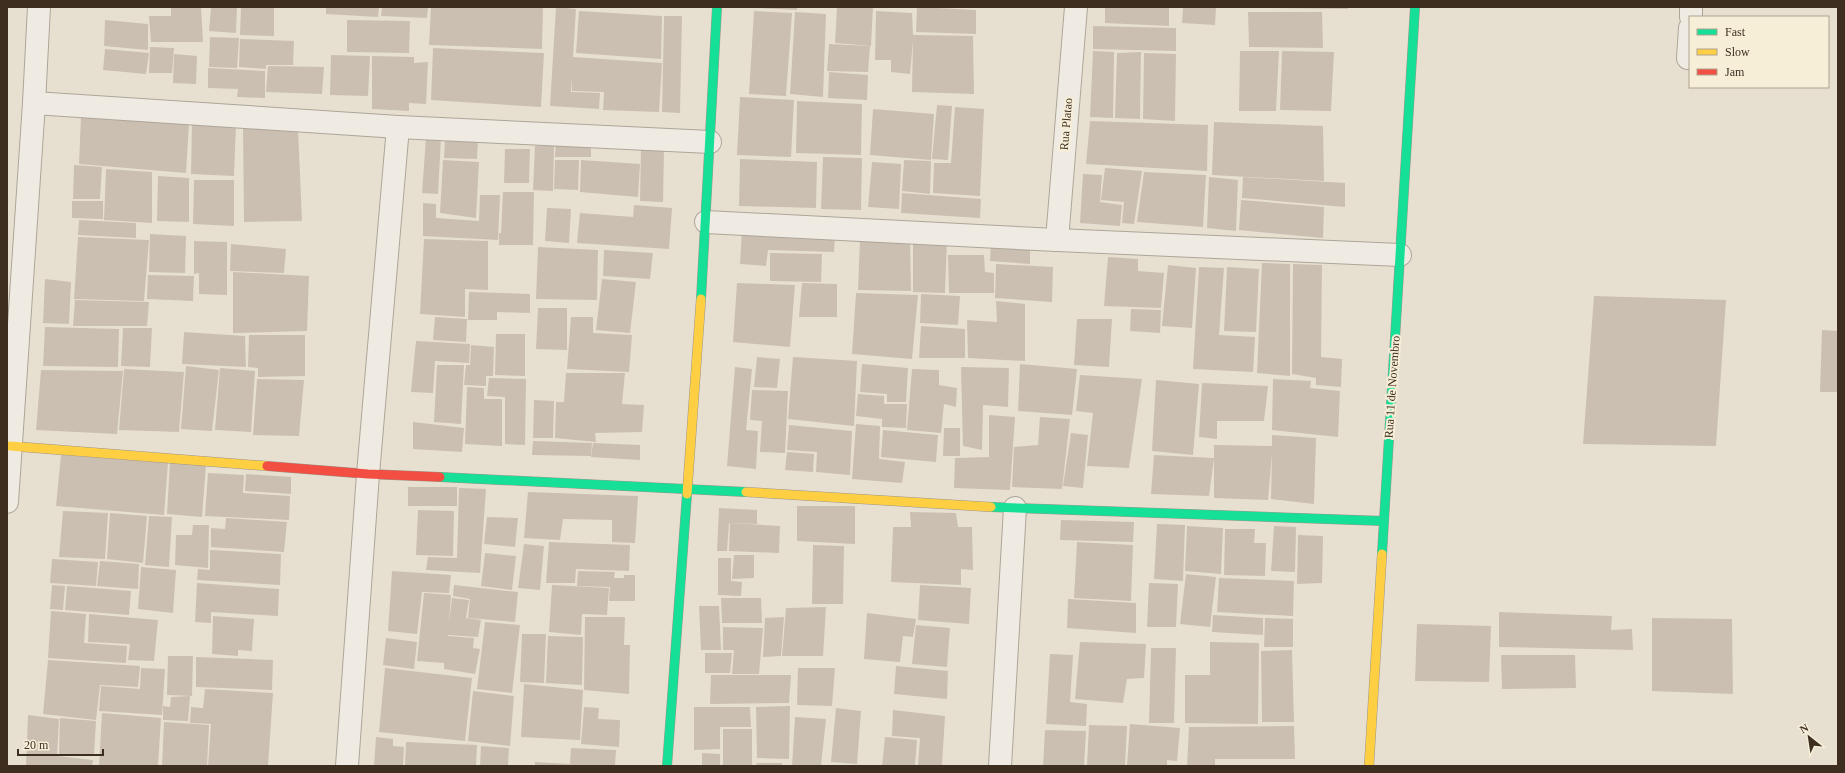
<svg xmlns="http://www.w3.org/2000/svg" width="1845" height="773" font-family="Georgia,serif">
<rect width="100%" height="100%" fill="#e7e0d1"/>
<g fill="#cbbfb2">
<path d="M171,7H201L203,42H151L149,16H171Z"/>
<path d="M211,7H237L236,33L209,31Z"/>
<path d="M241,7H274V36L240,35Z"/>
<path d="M326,7H379L378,17L326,14Z"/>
<path d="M382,7H428L427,18L381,16Z"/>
<path d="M431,7H543L542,49L429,45Z"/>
<path d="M556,7L576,9L573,57L662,63L659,112L603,110L604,92L572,91V78L571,92L600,93L599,109L550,106Z"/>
<path d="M757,7H797V10L757,8Z"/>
<path d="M837,7H873L871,46L835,43Z"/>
<path d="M917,7L976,10V34L916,32Z"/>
<path d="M1105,7H1169V26L1105,23Z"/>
<path d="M1216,7L1215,25L1182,23L1183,8Z"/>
<path d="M1271,7H1347L1348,9L1271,8Z"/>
<path d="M579,11L662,16L661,59L576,53Z"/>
<path d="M754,11L792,13L786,96L749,94Z"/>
<path d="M876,11L912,13L913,35L973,36L974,94L912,92L913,41L910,74L891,72V60H875Z"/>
<path d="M795,12L826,14L823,97L790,94Z"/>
<path d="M1248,12H1322L1323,48L1249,47Z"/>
<path d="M664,16H682L680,113L662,112Z"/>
<path d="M105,20L148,24V50L104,46Z"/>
<path d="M347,20L410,21L409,53L347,52Z"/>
<path d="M1093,26L1176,28V51L1093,49Z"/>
<path d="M210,37L239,38L237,68L209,67Z"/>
<path d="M240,39L294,41L293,65H266V69L239,67Z"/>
<path d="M829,44L870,46L868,72L827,71Z"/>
<path d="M150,47L174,48L172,73H149Z"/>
<path d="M433,48L544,53L541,107L431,100Z"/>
<path d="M105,49L149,53L146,74L103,70Z"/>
<path d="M1093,51L1114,52L1113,118L1090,117Z"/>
<path d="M1240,51H1279L1276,111H1239Z"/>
<path d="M1282,51L1334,52L1331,111L1280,110Z"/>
<path d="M1141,52L1140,119L1115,118L1117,53Z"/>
<path d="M1144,53L1176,54L1175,121L1143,119Z"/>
<path d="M174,54L197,56L196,84L173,83Z"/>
<path d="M331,55L370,56L368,96L330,95Z"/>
<path d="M372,56L414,57V63L428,62L426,104L409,103V111L372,109Z"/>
<path d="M268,66L324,67L322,94L266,92Z"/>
<path d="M208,68L265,71V98L237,97L238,89L208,88Z"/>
<path d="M829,72L868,75L867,100L828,98Z"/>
<path d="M740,97L794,100L791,157L737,155Z"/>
<path d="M797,101L862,104L861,155L796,153Z"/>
<path d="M937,105L952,106L948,160L932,159Z"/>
<path d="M955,107L984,109L980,196L933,193L934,163H951Z"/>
<path d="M873,109L934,114L931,160L870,155Z"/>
<path d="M81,116L189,123L186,173L79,164Z"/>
<path d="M1090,121L1208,125L1207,171L1086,164Z"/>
<path d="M192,122L236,125L234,176L191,174Z"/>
<path d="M1214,122L1323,126L1324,181L1212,175Z"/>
<path d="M298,128L302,221L244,222L243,129Z"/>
<path d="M426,137L441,138L438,194L422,193Z"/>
<path d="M445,138L478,140L477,159L444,158Z"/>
<path d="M556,138L591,139V157H555Z"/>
<path d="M535,146H554L553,191L533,190Z"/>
<path d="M641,148H664L663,202L640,201Z"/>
<path d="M505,149H530L529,183H504Z"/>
<path d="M823,157L862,158L861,210L821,209Z"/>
<path d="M740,159L817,162L816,208L739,206Z"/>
<path d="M443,160L479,162L476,218L440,213Z"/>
<path d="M555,160H579L578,190L554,189Z"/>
<path d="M581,160L640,164L638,197L580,192Z"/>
<path d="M904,160L931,161L930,194L902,191Z"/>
<path d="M872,162L901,164L899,209L868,207Z"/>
<path d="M74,165L102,167L100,199H73Z"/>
<path d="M1105,168L1142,171L1134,224L1122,223L1124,202L1101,200Z"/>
<path d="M106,169L152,172V223L104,220Z"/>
<path d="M1144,172L1206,175L1203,227L1137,222Z"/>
<path d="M1083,174L1102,175L1100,202L1122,205L1120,226L1080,223Z"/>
<path d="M158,176L189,178V222L157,221Z"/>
<path d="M1209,177L1238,180L1236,231L1207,228Z"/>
<path d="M1243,177L1345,183V207L1242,198Z"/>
<path d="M194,180H234V226L193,224Z"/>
<path d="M503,192H534L533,245H499V233H501Z"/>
<path d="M902,193L981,199L980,218L901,213Z"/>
<path d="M480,195H500L498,240L423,236V203L436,204V218L479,221Z"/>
<path d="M1241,200L1324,207L1323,238L1239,230Z"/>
<path d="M72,201H103V219L72,218Z"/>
<path d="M634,205L672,208L669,249L577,243L580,213L633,217Z"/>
<path d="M547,208L571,209L569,243L545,241Z"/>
<path d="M79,220L136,223V238L78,235Z"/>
<path d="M742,229L835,233L834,252L768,250L766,266L740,264Z"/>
<path d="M150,234L186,236L185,273L149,272Z"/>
<path d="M78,237L149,240L144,301L74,299Z"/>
<path d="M424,239L488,241V290L465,289V317L420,314Z"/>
<path d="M860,239H910L911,291L858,290Z"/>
<path d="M947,239L945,293L913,292V240Z"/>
<path d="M194,241L227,242V295L199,294V273L194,274Z"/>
<path d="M231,244L286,249L284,273L230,271Z"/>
<path d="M991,244L1030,246V264L990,261Z"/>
<path d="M538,247L598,250L597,300L536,299Z"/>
<path d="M604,250L653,253L650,279L603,276Z"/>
<path d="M770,253L822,254L821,282L770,281Z"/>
<path d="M948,255H984L985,272L994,273V293H949Z"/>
<path d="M1108,257L1138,259V271L1164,273L1161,308L1104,306Z"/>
<path d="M1262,263L1290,264V376L1257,373Z"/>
<path d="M996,264L1053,267L1052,302L995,298Z"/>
<path d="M1293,264L1322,265L1321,357L1342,359L1341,387L1316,385V378L1292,374Z"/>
<path d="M1168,265L1196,268L1192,328L1162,326Z"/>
<path d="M1199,267L1224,268L1219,335L1255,337L1253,372L1193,369Z"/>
<path d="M1227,267L1259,269L1256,332L1224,331Z"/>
<path d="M233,272L309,276L307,331L233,333Z"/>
<path d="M148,275L194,276L193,301L147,299Z"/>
<path d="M45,279L71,282L69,324L43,323Z"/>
<path d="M602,279L636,282L630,333L596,330Z"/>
<path d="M737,283L795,285L790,347L733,342Z"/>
<path d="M802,283L837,284V317H799Z"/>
<path d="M469,292L530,294V313L497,312V320H468Z"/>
<path d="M856,293L918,295L912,359L852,354Z"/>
<path d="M921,294L960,296L958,325L920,323Z"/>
<path d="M1594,296L1726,300L1716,446L1583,444Z"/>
<path d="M75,300L149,302L147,326H73Z"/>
<path d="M996,301L1025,304V361L968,358L967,320L997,322Z"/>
<path d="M538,308H567V350L536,349Z"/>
<path d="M1131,309L1161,310L1160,333L1130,331Z"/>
<path d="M435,317L467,319L466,342L433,340Z"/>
<path d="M571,317H593V333L632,335L629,372L567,369Z"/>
<path d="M1077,319H1112L1109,367L1074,365Z"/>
<path d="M921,326L965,329V358H919Z"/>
<path d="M45,327L119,329L118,367L43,366Z"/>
<path d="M123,328H152L150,367L121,366Z"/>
<path d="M1822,330L1838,331V392H1820Z"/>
<path d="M184,332L245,336L246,367L182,364Z"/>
<path d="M496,334H525V376L495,375Z"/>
<path d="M249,335H305V376L258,377V368L248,367Z"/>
<path d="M416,341L470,344L469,363L435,361L433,393L411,392Z"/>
<path d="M471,345L494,347L493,376H486V386L464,385L466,365H470Z"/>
<path d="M757,357L780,359L777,388L754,387Z"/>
<path d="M793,357L857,361L854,426L788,419Z"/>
<path d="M862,364L908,368L906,402H887V394L860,392Z"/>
<path d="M1020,364L1077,369L1072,415L1018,411Z"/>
<path d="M437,365H464L461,424L434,422Z"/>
<path d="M186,366L219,370L212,431L181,429Z"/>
<path d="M735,367L752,369L746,430L758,431L756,469L727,466Z"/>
<path d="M961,367L1009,368L1008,407L983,405L982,450L963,446Z"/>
<path d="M220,368L255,371L251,432L215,430Z"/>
<path d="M124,369L184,372L179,432L119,430Z"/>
<path d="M912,369L939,370V385L957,388L956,407L944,404L941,433L907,430Z"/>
<path d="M41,370L123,371L117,434L36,430Z"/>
<path d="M566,373H625L622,404L644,405L642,432L595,433L596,442L555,438L556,402H564Z"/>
<path d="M1080,375L1142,379L1129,468L1087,466L1093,413L1076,411Z"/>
<path d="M489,378L526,379L525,445L505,444V397L487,396Z"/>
<path d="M257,379L304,380L299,436L253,435Z"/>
<path d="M1273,379L1311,381L1310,388L1340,391L1338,437L1272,430Z"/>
<path d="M1156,380L1199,384L1193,455L1152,451Z"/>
<path d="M1202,383L1268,386L1264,421H1217V439L1199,437Z"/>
<path d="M467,387L484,388V399H502V446L465,444Z"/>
<path d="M752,390L788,391L785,453L760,452L762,421L750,420Z"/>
<path d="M858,394L884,396V404H907L906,428L882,427V419L856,416Z"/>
<path d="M534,400L554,401L553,438H533Z"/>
<path d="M989,415L1015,417L1010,490L954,488L955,458L989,457Z"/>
<path d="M1040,417L1070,419L1062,489L1012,487L1014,447L1038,445Z"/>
<path d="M413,422L464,428L462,452L413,449Z"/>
<path d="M856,424L880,426L879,459L905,462L902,483L852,479Z"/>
<path d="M789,425L852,431L850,475L816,472L817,452L787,450Z"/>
<path d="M944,428H960V456H943Z"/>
<path d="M883,430L938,435L936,462L881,457Z"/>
<path d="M1071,433L1088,435L1083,488L1063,486Z"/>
<path d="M1272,435L1316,438L1314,504L1271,499L1272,453L1268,500L1214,498V458L1209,496L1151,494L1154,455L1214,458V445L1272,446Z"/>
<path d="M533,441L592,443L591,456L532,455Z"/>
<path d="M593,443L640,445V460L591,457Z"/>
<path d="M787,452L814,454L813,472L785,470Z"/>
<path d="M61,455L168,463L164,515L56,506Z"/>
<path d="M170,462L206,465L202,517L167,514Z"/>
<path d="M208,473L244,475L243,493L290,496L289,520L205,516Z"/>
<path d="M246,474L291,477V494L245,491Z"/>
<rect x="408" y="487" width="49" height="19"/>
<path d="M459,488L486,489L480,573L426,570L428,557L457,558Z"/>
<path d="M528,492L638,496L635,543L612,542V520L563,519L560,540L524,538Z"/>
<path d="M797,506H855V544L797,541Z"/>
<path d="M719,508L757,510V524L729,523L727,551H717Z"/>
<path d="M418,510L454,511L453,556L416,555Z"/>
<path d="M63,511L108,513L105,559L59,557Z"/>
<path d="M910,512L956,513L958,527H972L973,570L961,569V585L891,582L893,527H911Z"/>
<path d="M110,513L147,516L143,563L107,559Z"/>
<path d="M149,516L172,517L169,567L145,565Z"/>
<path d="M487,517L518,518L515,547L484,544Z"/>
<path d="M226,518L287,522L284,552L211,547V528L225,529Z"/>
<path d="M1061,520L1134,522L1133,542L1060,540Z"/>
<path d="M730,523L780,526L779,553L729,551Z"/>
<path d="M1157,524L1185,525L1183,581L1154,579Z"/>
<path d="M193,525H209L208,568L175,565L176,535H192Z"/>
<path d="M1187,526L1223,528L1221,574L1185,571Z"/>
<path d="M1274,526L1296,527L1295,572L1271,571Z"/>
<path d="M1225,529H1255L1254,543H1266L1265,576L1224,575Z"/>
<path d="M1298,535L1323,536L1322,583L1297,584Z"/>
<path d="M549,542L630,545L629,571L576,569L575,583H546Z"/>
<path d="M1077,542L1133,545L1131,601L1074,598Z"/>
<path d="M524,544L544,546L540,590L518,588Z"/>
<path d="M813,545L844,546L843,604H812Z"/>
<path d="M210,550L281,554L280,585L197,580L198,569L210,570Z"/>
<path d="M485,553L516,556L512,590L481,586Z"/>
<path d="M734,555H754V578L732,579Z"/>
<path d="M718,558H731V581L742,582L741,596L718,595Z"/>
<path d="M52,559L98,562L96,586L50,583Z"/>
<path d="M100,561L139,564L138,589L97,586Z"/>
<path d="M141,567L176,570L173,613L138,609Z"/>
<path d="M392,571L451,575L449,593L422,592L417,634L388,631Z"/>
<path d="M578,571L615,572L614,578H624V575H635V601H609L610,587L577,586Z"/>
<path d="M1186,574L1216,577L1210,627L1180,624Z"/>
<path d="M1219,578L1294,581L1293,616L1217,612Z"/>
<path d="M197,583L279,589L278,616L211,612V623L195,622Z"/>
<path d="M1149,583L1178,584L1176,627H1147Z"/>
<path d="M52,585L65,586L63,610L50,609Z"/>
<path d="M454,585L518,592L515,622L468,618L470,599L453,596Z"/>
<path d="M552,585L609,588L607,615L582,614L581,635L549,632Z"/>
<path d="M920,585L971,588L969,624L918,620Z"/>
<path d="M67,586L131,591L129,615L65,610Z"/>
<path d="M424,593L451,595L449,623L452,598L469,600L466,618L481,620L478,637L448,635V636L474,638L473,648L480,649L475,674L444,669V663L417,661Z"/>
<path d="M721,598H761L762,623H722Z"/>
<path d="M1068,599L1136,603V633L1067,628Z"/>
<path d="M699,606H719L721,650H701Z"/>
<path d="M826,607L823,656H782L786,608Z"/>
<path d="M51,611L86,614L84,643L127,646L126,663L48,658Z"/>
<path d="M1499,612L1612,616L1611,630L1632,629L1633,650L1499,647Z"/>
<path d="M867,613L916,619L913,637L903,636L900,662L864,659Z"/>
<path d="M89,614L158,620L154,661L128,660L130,644L88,642Z"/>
<path d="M1213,615L1263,618V635L1212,632Z"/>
<path d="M213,616L254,619L252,651L238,650V656L212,654Z"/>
<path d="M585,617H625L624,645H630L629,694L584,690Z"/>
<path d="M784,617L781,656L763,657L765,618Z"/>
<path d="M1265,618L1293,619V647H1264Z"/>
<path d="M1652,618L1732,619L1733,694L1652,691Z"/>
<path d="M485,622L520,625L512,693L477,689Z"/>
<path d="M1417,624L1491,626L1489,682L1415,681Z"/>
<path d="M916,625L950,628L947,667L912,664Z"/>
<path d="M723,627L763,628L759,674H732L734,650H723Z"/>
<path d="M522,634H546L544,683L520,682Z"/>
<path d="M548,636L583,637L582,685L546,683Z"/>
<path d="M386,638L417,642L414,669L383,665Z"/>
<path d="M1080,642L1146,644L1144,678L1127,679L1123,703L1075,699Z"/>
<path d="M1210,642L1259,643L1258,724L1185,723V675H1210Z"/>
<path d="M1151,648H1176L1174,723H1149Z"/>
<path d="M1292,650L1294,722H1262L1261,651Z"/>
<path d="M705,653H732L730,673H705Z"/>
<path d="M1050,654L1073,655L1070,702L1087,704L1086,726L1046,724Z"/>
<path d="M1501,655H1575L1576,688L1502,689Z"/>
<path d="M168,656H193L192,696L167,695Z"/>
<path d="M196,657L273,660L272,690L196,687Z"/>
<path d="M48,660L140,666L138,687L100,685L96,720L43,714Z"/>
<path d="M896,666L948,671L947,699L894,694Z"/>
<path d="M141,668L165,669L162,715L99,711L101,686L140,689Z"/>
<path d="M385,668L472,678L465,741L379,732Z"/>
<path d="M798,668H835L832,706L797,705Z"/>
<path d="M711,675H791L789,703L710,704Z"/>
<path d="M524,684L583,690L580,740L521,737Z"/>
<path d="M205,689L273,693L268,766H208L211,724L190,723L191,707L203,708Z"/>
<path d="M473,691L514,696L510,746L468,741Z"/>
<path d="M190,696L188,721L163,720V706L170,707L171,697Z"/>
<path d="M790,706L789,759L757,758L756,707Z"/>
<path d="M584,707L599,708L598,719L620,720L619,747L581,744Z"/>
<path d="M694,707H750L751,727H720V749L694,750Z"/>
<path d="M836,708L861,711L857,764L831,762Z"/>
<path d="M893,710L945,716L942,765H918L920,738L892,736Z"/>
<path d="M102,713L161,718L158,766H99Z"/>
<path d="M28,715L59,719L57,756L93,760L92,766H26Z"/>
<path d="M795,717L826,719L821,766H792Z"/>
<path d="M60,718L96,721L94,756L59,754Z"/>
<path d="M164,722L209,725L207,766H162Z"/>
<path d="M1130,724L1180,728L1177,761L1167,760V766L1127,765Z"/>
<path d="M1089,725L1127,726L1125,766H1087Z"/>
<path d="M1294,726L1295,759H1215V766H1187L1189,727Z"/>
<rect x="723" y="729" width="29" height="37"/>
<path d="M1045,730L1086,731L1084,766H1043Z"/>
<path d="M376,737L393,739V746L404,747L403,766H374Z"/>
<path d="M885,737L917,740L915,766H882Z"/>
<path d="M406,742L477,745L476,766H405Z"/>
<path d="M481,746L509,748L508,766H480Z"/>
<path d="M571,748L616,750L615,766H535V762L570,764Z"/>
<path d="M702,753L720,754V766H702Z"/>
<path d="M757,763H782V766H756Z"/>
</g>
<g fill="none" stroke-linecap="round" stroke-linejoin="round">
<g stroke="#ada599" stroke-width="24">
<g id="street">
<path d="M1691,17V7"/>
<path d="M1688,58L1690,28"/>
<path d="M34,103L398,127L710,142"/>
<path d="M706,222L1057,240L1400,255"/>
<path d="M1057,240L1076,7"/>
<path d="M7,502L34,103L39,7"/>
<path d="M347,766L368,474L398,127"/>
<path d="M1000,766L1015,508"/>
</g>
</g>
<g stroke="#9c958a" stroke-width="10">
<g id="fast">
<path d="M701,299L717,7"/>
<path d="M440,477L746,492"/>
<path d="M991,507L1384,521"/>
<path d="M1382,554L1415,7"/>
<path d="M667,766L687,494"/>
</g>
</g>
<g stroke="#9c958a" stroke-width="10">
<g id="slow">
<path d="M10,446L267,466"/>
<path d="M746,492L991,507"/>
<path d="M687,494L701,299"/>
<path d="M1369,766L1382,554"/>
</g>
</g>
<g stroke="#9c958a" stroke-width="10">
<path id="jam" d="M267,466L368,474L440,477"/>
</g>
<use href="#street" stroke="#efebe3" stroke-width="22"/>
<use href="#fast" stroke="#16e098" stroke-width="9"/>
<use href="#slow" stroke="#ffcf43" stroke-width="9"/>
<use href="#jam" stroke="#f24e42" stroke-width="9"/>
</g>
<g text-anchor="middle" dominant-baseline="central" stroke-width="4" stroke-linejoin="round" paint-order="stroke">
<g font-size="12" fill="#3d2e20" stroke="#f7eed8">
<text transform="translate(1066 124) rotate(-85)">Rua Platao</text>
<text transform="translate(1392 387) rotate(-86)">Rua 11 de Novembro</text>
</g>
</g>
<rect width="1845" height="773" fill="none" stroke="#3d2e20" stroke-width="16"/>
<rect x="1689" y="16" width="140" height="72" fill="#f7eed8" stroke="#ada18e"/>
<rect x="1697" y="29" width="20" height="6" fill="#16e098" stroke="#ada18e"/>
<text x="1725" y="36" font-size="12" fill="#3d2e20">Fast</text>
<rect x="1697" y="49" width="20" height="6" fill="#ffcf43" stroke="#ada18e"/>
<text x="1725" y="56" font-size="12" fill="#3d2e20">Slow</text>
<rect x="1697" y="69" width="20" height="6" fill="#f24e42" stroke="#ada18e"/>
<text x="1725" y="76" font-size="12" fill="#3d2e20">Jam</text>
<g transform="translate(1809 737) rotate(330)" stroke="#f7eed8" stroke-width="3" paint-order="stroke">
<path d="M0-3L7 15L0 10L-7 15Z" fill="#3d2e20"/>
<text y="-6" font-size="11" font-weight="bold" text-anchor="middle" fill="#3d2e20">N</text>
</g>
<path d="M18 749v6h85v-6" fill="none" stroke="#3d2e20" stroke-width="2"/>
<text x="24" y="749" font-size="12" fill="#3d2e20" stroke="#f7eed8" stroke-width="3" paint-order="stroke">20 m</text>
</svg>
